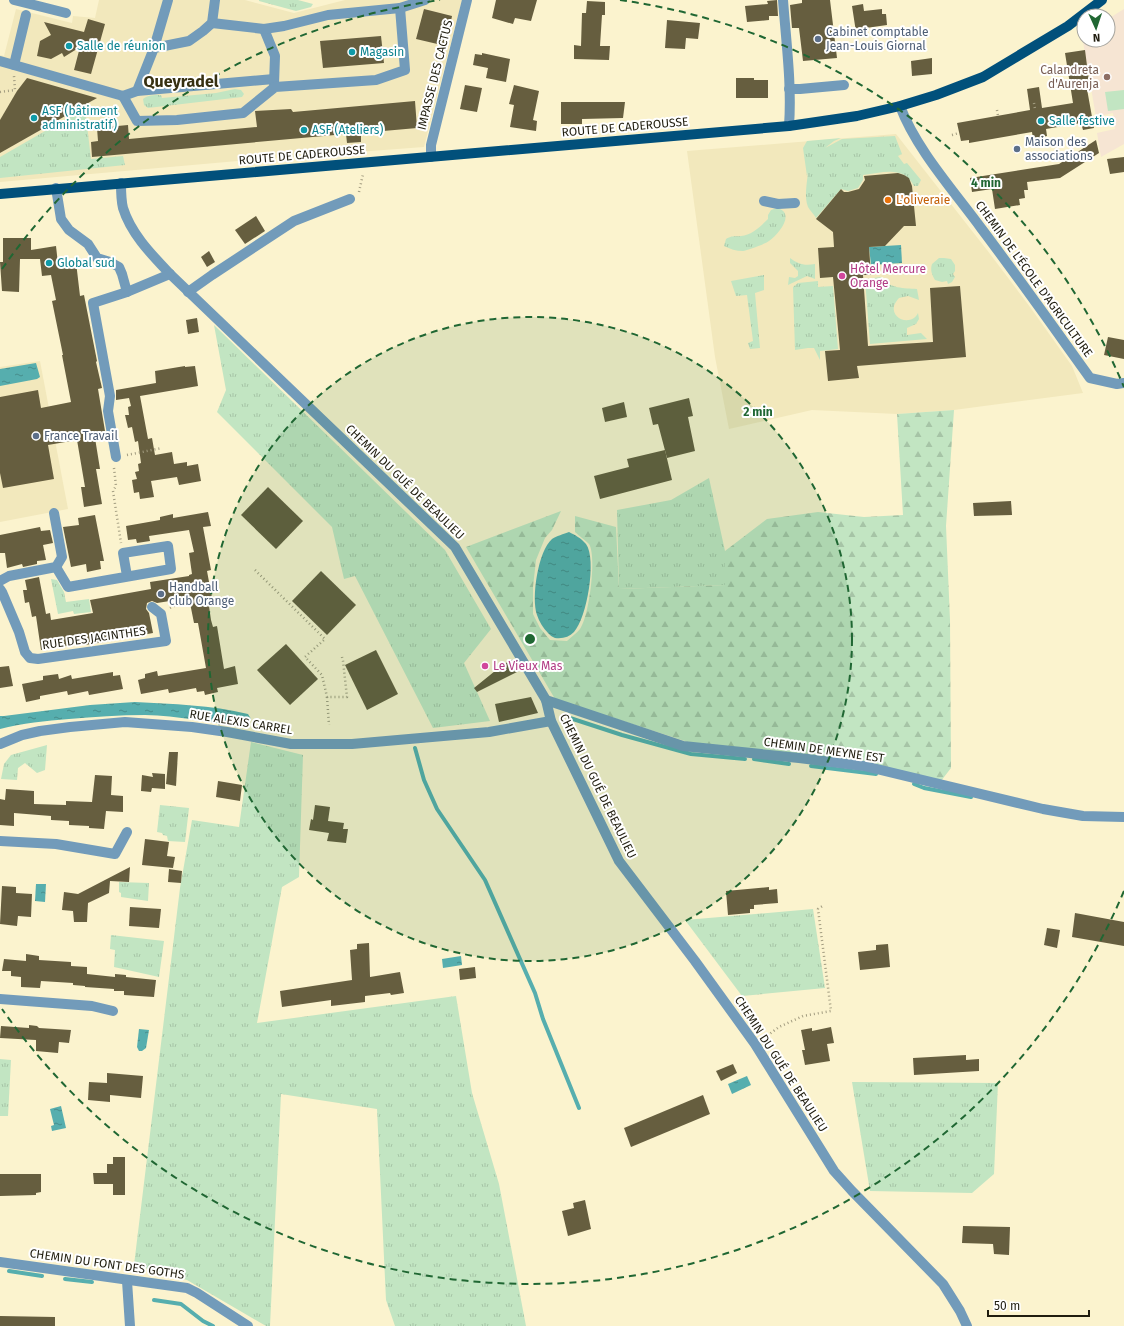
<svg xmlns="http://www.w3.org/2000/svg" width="1124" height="1326" font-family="'Fira Sans',sans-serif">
<defs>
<pattern id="grass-tufts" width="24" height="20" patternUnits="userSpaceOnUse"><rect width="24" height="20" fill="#c2e5c2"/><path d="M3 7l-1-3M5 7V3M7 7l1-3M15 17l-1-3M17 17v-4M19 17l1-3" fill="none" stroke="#a6c4a6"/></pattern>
<pattern id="forest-firs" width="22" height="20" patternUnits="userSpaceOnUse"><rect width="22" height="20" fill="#c2e5c2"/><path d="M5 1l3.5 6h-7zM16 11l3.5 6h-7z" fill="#a6c4a6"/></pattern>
<pattern id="water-ripples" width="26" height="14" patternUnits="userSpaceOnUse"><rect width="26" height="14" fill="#56aeae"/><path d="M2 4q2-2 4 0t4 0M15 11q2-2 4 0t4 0" fill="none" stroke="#478d8c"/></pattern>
</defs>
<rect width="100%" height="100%" fill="#fbf3ce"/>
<g fill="#f2e8bc">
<path d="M99,0H245L294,13L345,0H462L424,147L249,160L0,182V55L4,56L16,9L72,23L73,16L95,18Z"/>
<path d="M896,134L987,250L1030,307L1072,366L1083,393L954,410L897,414L812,410L729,429L715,357L687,151Z"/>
<path d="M40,361L68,509L0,522V367Z"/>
</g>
<path fill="#f6e5d3" d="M1124,9V144L1101,157L1097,133L1115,129L1113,113L1096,117L1082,36L1084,35V40H1108V19Z"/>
<g fill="url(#grass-tufts)">
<path d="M259,0H298L313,4L311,7L296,11L259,1Z"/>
<path d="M235,89L241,90L244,94L242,97L148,108L144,105L143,99C147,95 155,95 161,95L162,98L216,93Z"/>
<path d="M85,108L91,159L123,156L125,165L0,178V157Z"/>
<path d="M895,136L902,154L898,156L904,164L907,163L921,180L918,186H914C903,165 883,173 863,175V180L858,188L848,191L841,189L816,218C814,214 810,211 808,207C804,197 807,183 808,172L807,176L803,148L807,141L841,138L834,141L825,148L842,139Z"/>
<path d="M777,208C796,213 779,234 769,241C765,244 748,250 743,251C736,251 730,249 724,246L726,239C733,235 734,237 741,236C752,235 761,226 768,219V215L771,210Z"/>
<path d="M790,258C798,264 804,266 815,264V279L807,276L788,285L789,277L795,278L798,276V271L790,263Z"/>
<path d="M939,258H944L951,259L955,265V271L953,274L955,277L952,282L948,284L947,281L942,282L935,280C932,275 930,270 932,264Z"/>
<path d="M764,275V290L755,293L760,348L750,349L748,343L753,341L747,295L736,296L731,281Z"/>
<path d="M881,277C890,289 904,288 917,289L919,300L908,296L899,298C897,300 895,303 894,306C891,320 912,326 918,313L919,319L916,324L907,328V335L921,333L927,339L870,344L865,279Z"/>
<path d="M818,281V287L833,286L838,349L820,351V360L814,348H808L795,350L793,287L798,283Z"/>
<path d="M214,325L445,550L491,629L464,663L490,721L433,728L355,576L344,579L332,527L217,412L226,390Z"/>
<path d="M709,478L725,551V585L619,589L617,510L671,500Z"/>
<path d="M51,579L57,580L64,592L66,602L89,599L91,612L74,614L73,611L58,614Z"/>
<path d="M251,742L303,755L299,877L282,887L257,1023L456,996L472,1093L499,1184L526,1326H395L386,1300L377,1109L281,1094L270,1326H266L187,1280L134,1265L180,888L192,820L239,827Z"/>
<path d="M47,745L45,770L37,773L25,763L18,768L17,780L1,779L4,764L11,755Z"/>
<path d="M160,805L189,808L185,842L168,841L167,836L163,835L162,833L157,832Z"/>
<path d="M119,882L149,883L148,901L121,897V893L119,892Z"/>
<path d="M813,909L825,988L742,996L685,920Z"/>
<path d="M111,935L164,941L159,977L114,967L115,950L110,949Z"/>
<path d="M0,1059L11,1060L8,1116H0Z"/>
<path d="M852,1082L998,1083L994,1174L972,1193L870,1191Z"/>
</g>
<path fill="url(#forest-firs)" d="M954,410L946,526L950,620L951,768L941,781L688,742L555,699L466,547L561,511L552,530L545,538L536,560L533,587V614L540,628L550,640L567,641C571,637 577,633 580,629C589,617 597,556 589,544C585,540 579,536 575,532V516L616,527L619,589L725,585V551L767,519L818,512L864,517L903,515L897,414Z"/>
<path fill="#c2e5c2" d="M1124,90V109L1108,111L1105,92Z"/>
<g fill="url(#water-ripples)">
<path d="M901,245L902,263L871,265L869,247Z"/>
<path d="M36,363L40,377L37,379L0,386V369Z"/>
<path d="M569,532C575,535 581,538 586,544C597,559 587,618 574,632C569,637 563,639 555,638C552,637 550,635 548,633C543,628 539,621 537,615C531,598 538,551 552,539C556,536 564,534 569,532Z"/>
<path d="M135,702C173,704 211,705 248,714L251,719L242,727C210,722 178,716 145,715C120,715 94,717 69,719C46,721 22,723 0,729V716H4L90,705Z"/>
<path d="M36,884H46L45,902L35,901Z"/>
<path d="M461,956L462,965L443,968L442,959Z"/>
<path d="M139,1029L149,1030L146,1048L142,1051H139L137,1047Z"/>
<path d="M747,1076L751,1085L732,1094L728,1084Z"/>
<path d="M61,1106L66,1128L52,1131L51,1126L54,1125L50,1109Z"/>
</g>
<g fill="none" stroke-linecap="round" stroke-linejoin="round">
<g stroke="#56aeae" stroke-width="4">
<path d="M570,718L622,735L691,754L745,759"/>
<path d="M415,748L424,780L437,809L485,880L535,993L543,1019L579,1108"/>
<path d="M754,759L789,764"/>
<path d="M811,766L876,774"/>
<path d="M914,784L924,788L971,797"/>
<path d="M9,1271L42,1276"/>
<path d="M65,1279L92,1282"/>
<path d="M154,1300L181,1304L203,1321L213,1326"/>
</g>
</g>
<g fill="#665e3f">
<path d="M496,0H537L531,21L515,18L513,24L492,18Z"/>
<path d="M777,0L778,16H769V20L747,22L745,6L768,4L767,1Z"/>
<path d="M802,0H830L837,58L803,61L799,28H792L790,5L802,3Z"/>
<path d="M587,1L605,2V15H602L600,46H610L609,60L574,59V45L581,46L582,13H586Z"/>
<path d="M863,4L864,11L882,9V14H886L887,25L866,28L867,30L856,32L852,6Z"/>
<path d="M424,9L452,16L446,46L416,39Z"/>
<path d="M88,19L105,24L91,74L74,70L80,47L64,57L62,53L51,59L37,56L40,41L51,35L44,22L84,32Z"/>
<path d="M667,20L700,23L698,39L686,38L685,49L665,48Z"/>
<path d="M381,36L384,63L323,68L320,41Z"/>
<path d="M1085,50L1090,89H1087L1094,128L1083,130L1081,123L1046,129L1047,136L1033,139L1032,132L969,143V140L961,141L957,123L1030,110L1027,89L1039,87L1042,108L1073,103L1065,53Z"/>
<path d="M482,53L510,59L506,82L486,78L488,68L473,65L475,54L482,55Z"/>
<path d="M932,58V74L912,76L911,61Z"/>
<path d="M27,78L97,98L0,153V120L17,91Z"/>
<path d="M736,78H754V80H768V98H736Z"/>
<path d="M465,85L482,88L477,112L460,109Z"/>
<path d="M514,85L539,91L533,120L537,121L536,131L510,127L514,105L509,104Z"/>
<path d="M415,101L417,128L361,133V142L347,143L346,134L92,157L91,142L98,141L97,128L128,125L129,139L257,127L255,111L291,109L293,112Z"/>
<path d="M561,102H625L623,118L582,119V124H561Z"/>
<path d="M1096,140L1099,153L1060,178L1027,182L1028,190H1024L1025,198L1019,199L1020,205L995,209L992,189L972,192L970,178L1059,164Z"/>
<path d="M1124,157V172L1110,174L1107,159Z"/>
<path d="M898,173L904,175L909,178L912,186L916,226H904L885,246L869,247L871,275H863L868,346L933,342L930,288L960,286L966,357L857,366L859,378L828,381L825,351L840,350L833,277L820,278L818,248L834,247L833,232L816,219L841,189L844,192H848L859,189L865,180L864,176Z"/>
<path d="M256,216L265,231L245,244L235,230Z"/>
<path d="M3,238H31V250L56,246L58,264L76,262L80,296L84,295L97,361L96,362L102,388L98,389L106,437L95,438L100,469H96L102,504L84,507L81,487H85L77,440L48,445L54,479L3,488L0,473V397L38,390L41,408L71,402L62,355H63L52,301L56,300L51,275L42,276L40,259H20L19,292L2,291L0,262H3Z"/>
<path d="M209,251L215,262L207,267L201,257Z"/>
<path d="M197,318L199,332L188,334L186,320Z"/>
<path d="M1108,337L1124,340V359L1104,355Z"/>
<path d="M185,366V367L195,366L198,386L140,396L148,439L152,438L155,455L172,452L174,464L187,462V466L198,464L201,481L179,485L177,477L151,481L154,497L140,499L139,492L134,493L132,480L137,479L135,472L139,471L138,464L141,463L138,441L135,442L132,427L128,428L125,415H129L128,407L131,406L129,398L116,400V390L156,383L155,371Z"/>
<path d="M689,398L693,416L688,417L695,451L667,458L658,424L653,425L649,408Z"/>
<path d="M624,402L627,417L605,422L602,408Z"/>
<path d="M665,450L672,480L600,499L594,476L629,467L627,459Z"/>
<path d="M268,487L303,521L276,549L241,515Z"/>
<path d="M1011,501L1012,515L974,516L973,503Z"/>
<path d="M208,512L211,526L203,527L211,570L207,571L212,598L208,599L211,620L213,627L217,626L224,669L235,666L238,684L217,688L218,692L205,695L204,691L197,692L196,688L169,693L168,689L141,694L138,680L145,678V674L157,671L158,676L206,668L198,623H194L189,598L157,603L152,601L147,603L146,609L149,613L153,633L98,643L85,645V643L41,650L36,616L32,617L29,602L25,603L23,590H27L25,580L39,577L46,614L50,613L51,620L93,613L90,600L151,589L150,582L189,576V575L192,574L189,553L194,552L189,530L149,536L150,541L137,543L136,539L128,540L126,526L160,520V517L173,514V518Z"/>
<path d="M95,515L104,561H100L101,569L87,572L86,564L71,567L63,527L79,525L78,518Z"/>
<path d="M40,527L41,531L50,530L53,543L43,545L46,560L37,561V564L23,567L22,564L7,568L5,553H0V535Z"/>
<path d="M321,571L356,605L327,635L292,601Z"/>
<path d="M286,644L318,679L290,705L257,670Z"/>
<path d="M376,650L398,694L367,710L345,665Z"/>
<path d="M514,659L519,671L477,692L474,688L495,671L494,669Z"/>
<path d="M9,666L13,686L0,688V667Z"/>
<path d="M113,672V676L120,675L123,689L89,695L88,691L68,695L67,691L40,696V699L26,702L22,684L43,680V676L58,674L59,679L71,675L72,679Z"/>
<path d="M531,697L538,713L499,722L495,704Z"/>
<path d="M169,752H178L176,786L166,784Z"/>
<path d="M152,773L165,774V789L152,788L151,792L141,791L142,775L153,777Z"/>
<path d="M95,775L112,776L111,795L123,796V812L106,811L104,829L89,828V826L69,825V821L51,820V816L14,813V826L0,825V799L5,800L6,789L34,791V804L66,805V801L92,802Z"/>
<path d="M218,781L242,785L240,801L216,797Z"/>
<path d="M315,805L330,807L328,821L344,823L343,829H348L346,843L327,841L329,833L309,830L311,819L313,820Z"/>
<path d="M145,839L169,842L167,856L175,857L173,868L142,865Z"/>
<path d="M130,867L129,882L110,881L109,893L88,903L87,922H74L73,911L62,910L64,892L78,894Z"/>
<path d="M169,869L182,871L181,883L168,882Z"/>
<path d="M2,886L16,887V893L32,894L31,917L18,916L17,926L0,924Z"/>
<path d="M769,887V890L777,889L778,903L754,905V909H750V913L728,915L726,891Z"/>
<path d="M130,907L161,909L159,928L129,926Z"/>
<path d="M1075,913L1124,922V946L1072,937Z"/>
<path d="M1047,928L1060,930L1057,948L1044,945Z"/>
<path d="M369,943L370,977L400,972L404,993L391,995L390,993L365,996V1002L331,1006V1000L282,1007L280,991L352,980L350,950L357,949V944Z"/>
<path d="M888,944L890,967L860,970L858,952L876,950V945Z"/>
<path d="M26,954L39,956V960L71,962V966L87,967V974L115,977V974L126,975V977L156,980L154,997L124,995V991H114V989L85,987V986L73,985V983L41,981L40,988L21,987V977L11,976V971H2L4,959L26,961Z"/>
<path d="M475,967L476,978L460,980L459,969Z"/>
<path d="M29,1025L37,1026L39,1028L71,1030L69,1043L59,1042L58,1053L36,1051V1040L0,1038L1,1026L29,1028Z"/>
<path d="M831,1027L834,1043L827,1044L830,1061L805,1065L802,1050H805L801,1030L812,1028V1031Z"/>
<path d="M966,1055V1060L979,1059V1071L914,1075L913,1058Z"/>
<path d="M733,1064L737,1073L721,1081L716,1071Z"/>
<path d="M107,1073L143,1076L141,1098L110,1095V1102L88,1100L89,1082L107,1083Z"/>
<path d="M703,1095L710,1114L631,1147L624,1128Z"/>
<path d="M113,1157H125V1195H113V1184H94L93,1173H107V1164H113Z"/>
<path d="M0,1174H41V1192L36,1193V1195L0,1196Z"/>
<path d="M585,1200L591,1229L568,1236L562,1211L574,1208L573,1203Z"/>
<path d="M963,1226L1010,1227L1009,1255L994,1254L993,1244L962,1243Z"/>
<path d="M0,1316L55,1317V1326H0Z"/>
</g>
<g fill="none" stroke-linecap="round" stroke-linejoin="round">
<g stroke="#a39d81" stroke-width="2.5" stroke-dasharray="1 3" stroke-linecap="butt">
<path d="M0,92L15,90L14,76"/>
<path d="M1034,103L1035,109"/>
<path d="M997,110L998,116"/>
<path d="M952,135L959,133"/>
<path d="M359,192L363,174"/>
<path d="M127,455L162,448"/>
<path d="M114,468L116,486L113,491L121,543"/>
<path d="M255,570L325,639L305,657L322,675L327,697H347L343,661L342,657"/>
<path d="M170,608L178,604L173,580"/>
<path d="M327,697L329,725"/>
<path d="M764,1038L779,1027L803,1016L831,1011L818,909L824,905"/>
</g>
<g stroke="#729bba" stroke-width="10">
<path d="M14,0L66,13"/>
<path d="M783,0C786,41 792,85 789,126"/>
<path d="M400,8L425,0"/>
<path d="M264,29L275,56L274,84"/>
<path d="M154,48L168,0"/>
<path d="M0,61L123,96L137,91L274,79"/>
<path d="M14,65L26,15"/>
<path d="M789,89H800L844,85"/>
<path d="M137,91L154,48L189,41L203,31L212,23L215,0"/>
<path d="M123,96L137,121L177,120L243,113L275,87L376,80L405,70L400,8L328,15L284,26L264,29L212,23"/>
<path d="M900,106C916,149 954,191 981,228C1018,277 1054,328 1090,378L1117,384L1124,383"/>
<path d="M431,157V145L467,0"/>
<path d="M121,183C121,191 121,200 123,208C131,234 152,255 170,274L455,547L546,700L551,721L619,861L695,961L755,1044L834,1171L852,1191L943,1284L960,1311L967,1326"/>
<path d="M56,188L61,219L69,230L88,244L97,258L110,262L119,267L122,274L127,292"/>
<path d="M764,201L778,204L795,203"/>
<path d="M188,292L212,275L294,221L350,199"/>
<path d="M116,457L108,411L110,396L93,303L127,292L170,274"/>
<path d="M56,567L68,587L171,569L168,546L123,553L127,576"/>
<path d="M0,581L9,576L56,567L62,557L54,513"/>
<path d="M0,589L2,592L19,632L25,652L30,658L38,659L166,641L161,614L152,607"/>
<path d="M546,700L683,746L799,758L864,766L1043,809L1083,816L1124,817"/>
<path d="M0,744L22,735L40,731L70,727L125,722L192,727L227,732L291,744H352L489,732L551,721"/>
<path d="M0,841L56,844L115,854L127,832"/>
<path d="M0,999L92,1006L113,1011"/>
<path d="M0,1262L187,1288L197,1293L248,1326"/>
<path d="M127,1281L130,1326"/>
</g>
<path stroke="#01507b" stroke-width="10" d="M0,194L789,126L857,116L900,106L936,95L983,77L1068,26L1102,0"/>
</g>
<circle cx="530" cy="639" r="322" fill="#206733" fill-opacity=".12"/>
<g fill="none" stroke="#206733" stroke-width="2" stroke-dasharray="7 5">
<circle cx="530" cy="639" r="322"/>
<path d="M1124 891A645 645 0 0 1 2 1009M2 269A645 645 0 0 1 440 0M620 0A645 645 0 0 1 1124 387"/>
</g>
<g fill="#5c6f8a" stroke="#fff" stroke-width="1.5">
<circle cx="818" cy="39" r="4"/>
<circle cx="1017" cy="149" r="4"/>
<circle cx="36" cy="436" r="4"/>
<circle cx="161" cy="594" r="4"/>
</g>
<g fill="#0f9aa8" stroke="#fff" stroke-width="1.5">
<circle cx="69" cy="46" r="4"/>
<circle cx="352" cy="52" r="4"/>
<circle cx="34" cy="118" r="4"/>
<circle cx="1041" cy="121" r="4"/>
<circle cx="304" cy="130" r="4"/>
<circle cx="49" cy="263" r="4"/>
</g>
<circle fill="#8d6e63" stroke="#fff" stroke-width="1.5" cx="1107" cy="77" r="4"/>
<circle fill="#e8710a" stroke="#fff" stroke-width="1.5" cx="888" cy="200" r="4"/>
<g fill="#d1479c" stroke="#fff" stroke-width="1.5">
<circle cx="842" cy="276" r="4"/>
<circle cx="485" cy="666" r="4"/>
</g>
<g text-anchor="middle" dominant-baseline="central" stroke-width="4" stroke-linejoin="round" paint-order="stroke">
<g font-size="12" fill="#4e5e75" stroke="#fff" text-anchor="start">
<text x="826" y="32">Cabinet comptable<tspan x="826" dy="14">Jean-Louis Giornal</tspan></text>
<text x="1025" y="142">Maison des<tspan x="1025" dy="14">associations</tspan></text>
<text x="44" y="436">France Travail</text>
<text x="169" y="587">Handball<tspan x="169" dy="14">club Orange</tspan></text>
</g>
<g font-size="12" fill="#0d838f" stroke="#fff" text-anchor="start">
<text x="77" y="46">Salle de réunion</text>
<text x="360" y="52">Magasin</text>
<text x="42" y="111">ASF (bâtiment<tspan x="42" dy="14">administratif)</tspan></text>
<text x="1049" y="121">Salle festive</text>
<text x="312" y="130">ASF (Ateliers)</text>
<text x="57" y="263">Global sud</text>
</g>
<g font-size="12" fill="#785e54" stroke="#fff" text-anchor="end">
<text x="1099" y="70">Calandreta<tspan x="1099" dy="14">d'Aurenja</tspan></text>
</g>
<g font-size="12" fill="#201d0f" stroke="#fff">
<text transform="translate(435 75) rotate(-76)">IMPASSE DES CACTUS</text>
<text transform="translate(625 127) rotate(-5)">ROUTE DE CADEROUSSE</text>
<text transform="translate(302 155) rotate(-5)">ROUTE DE CADEROUSSE</text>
<text transform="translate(1034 279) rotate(54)">CHEMIN DE L'ÉCOLE D'AGRICULTURE</text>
<text transform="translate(405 482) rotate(44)">CHEMIN DU GUÉ DE BEAULIEU</text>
<text transform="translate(94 638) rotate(-8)">RUE DES JACINTHES</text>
<text transform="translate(241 722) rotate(9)">RUE ALEXIS CARREL</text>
<text transform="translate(824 750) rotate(8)">CHEMIN DE MEYNE EST</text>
<text transform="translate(598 786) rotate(64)">CHEMIN DU GUÉ DE BEAULIEU</text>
<text transform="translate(781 1064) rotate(57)">CHEMIN DU GUÉ DE BEAULIEU</text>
<text transform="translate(107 1264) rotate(8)">CHEMIN DU FONT DES GOTHS</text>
</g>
<g font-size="12" fill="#c56008" stroke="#fff" text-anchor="start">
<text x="896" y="200">L'oliveraie</text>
</g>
<g font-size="12" fill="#b23c85" stroke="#fff" text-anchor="start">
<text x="850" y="269">Hôtel Mercure<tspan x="850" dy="14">Orange</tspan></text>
<text x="493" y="666">Le Vieux Mas</text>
</g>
<g font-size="16" font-weight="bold" fill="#373011" stroke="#fff">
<text x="181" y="81">Queyradel</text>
</g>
</g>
<circle cx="530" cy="639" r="6" fill="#206733" stroke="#fff" stroke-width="2"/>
<g font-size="12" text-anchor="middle" font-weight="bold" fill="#206733" stroke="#fff" stroke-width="4" stroke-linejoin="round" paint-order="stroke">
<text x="986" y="187">4 min</text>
<text x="758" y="416">2 min</text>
</g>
<g transform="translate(1096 28) rotate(177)"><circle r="19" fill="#ffffff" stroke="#a6a59f"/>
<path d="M0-3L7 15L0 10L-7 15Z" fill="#206733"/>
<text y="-6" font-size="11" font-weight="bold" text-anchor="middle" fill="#201d0f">N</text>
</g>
<path d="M988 1310v6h101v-6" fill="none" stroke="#201d0f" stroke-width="2"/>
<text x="994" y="1310" font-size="12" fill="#201d0f" stroke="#ffffff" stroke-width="3" paint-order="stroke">50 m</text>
</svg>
